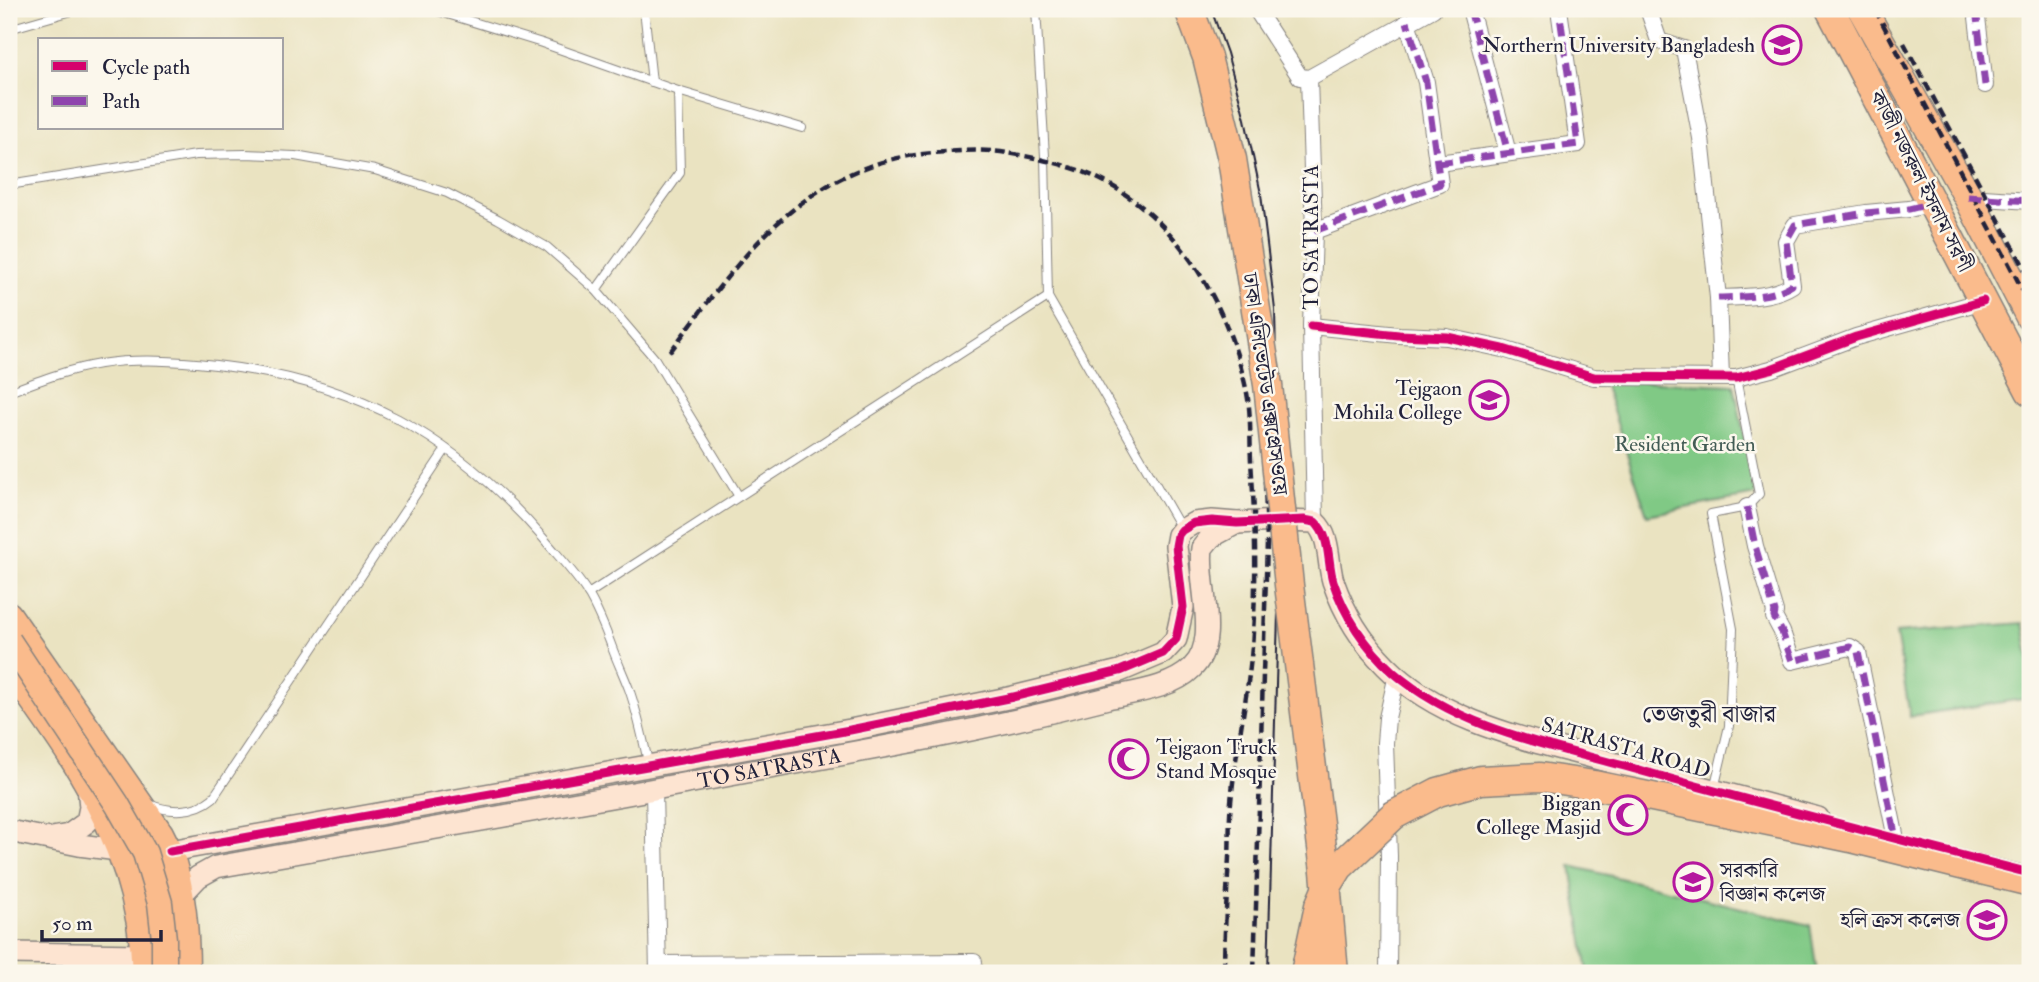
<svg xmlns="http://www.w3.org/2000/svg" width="2039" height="982" font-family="'IM FELL Double Pica','Noto Serif Bengali',serif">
<rect width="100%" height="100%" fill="#fbf7ec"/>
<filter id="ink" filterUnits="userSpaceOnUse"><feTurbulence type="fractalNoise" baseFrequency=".0143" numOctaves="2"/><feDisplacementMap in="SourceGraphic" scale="14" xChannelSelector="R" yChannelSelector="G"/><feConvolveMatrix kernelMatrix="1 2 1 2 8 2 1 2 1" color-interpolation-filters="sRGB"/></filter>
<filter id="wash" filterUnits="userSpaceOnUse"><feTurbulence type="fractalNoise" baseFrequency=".00686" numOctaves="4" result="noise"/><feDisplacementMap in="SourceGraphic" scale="28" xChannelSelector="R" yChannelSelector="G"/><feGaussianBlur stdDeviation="1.57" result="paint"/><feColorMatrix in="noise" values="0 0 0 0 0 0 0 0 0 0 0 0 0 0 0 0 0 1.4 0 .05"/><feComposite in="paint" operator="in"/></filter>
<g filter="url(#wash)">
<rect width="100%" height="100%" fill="#eae3c1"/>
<g fill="#80c985" stroke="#517660" stroke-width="2">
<path d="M1603,380L1734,385L1756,495L1647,515Z"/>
<path d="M2023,623L2030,663V698L1910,716L1896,633Z"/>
<path d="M1571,866L1810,925L1817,973H1588Z"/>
</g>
</g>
<g filter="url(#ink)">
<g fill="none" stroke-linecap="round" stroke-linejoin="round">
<g stroke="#86827e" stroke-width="10">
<g id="lane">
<path d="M431,9L542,43L678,91L802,128"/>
<path d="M644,9L652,82"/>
<path d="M1036,9L1045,156L1048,297L1182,530"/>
<path d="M9,29L79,9"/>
<path d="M9,185L196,155L245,154L295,156L375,170L447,193L498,219L547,247L596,290L680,173L678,91"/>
<path d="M596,290L655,359L738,495"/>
<path d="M9,392C38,381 69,369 100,364C139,358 177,361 216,365C354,381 453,434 544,539C558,556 575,573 587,592C598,610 606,631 613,650C618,663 624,676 629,689C638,714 643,740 649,766"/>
<path d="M588,594L1048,297"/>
<path d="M1714,789L1729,726L1733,629L1711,514L1747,507L1759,494L1736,378"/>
<path d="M149,804C169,813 195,813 213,798L446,449"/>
</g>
</g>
<g stroke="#86827e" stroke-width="18">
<g id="street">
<path d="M1256,9L1300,77L1309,78L1433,9"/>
<path d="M1470,9L1508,153"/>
<path d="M1648,9L1659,41L1684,49L1701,138L1718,298L1721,377"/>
<path d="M1976,9L1985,85"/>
<path d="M1309,78L1314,231L1311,326L1315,522"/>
<path d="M1438,163L1578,144L1559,9"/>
<path d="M1968,197L2030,201"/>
<path d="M1314,231L1440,184L1426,82L1407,22"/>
<path d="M1718,298C1741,297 1772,298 1792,285L1786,241L1795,225L1866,213L1909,209L1933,203"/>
<path d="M1311,326L1399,335L1447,337L1503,349L1594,377L1736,378L1771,369L1856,337L1983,301"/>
<path d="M1747,507L1755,546L1775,612L1774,617L1782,632L1792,661L1850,647L1858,652L1896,839"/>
<path d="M654,791L658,973"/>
<path d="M658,964L974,962"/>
<path d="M1388,973L1389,856L1385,743L1387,718L1397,675"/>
</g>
</g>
<g stroke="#86827e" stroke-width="24">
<g id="secondary">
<path d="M9,831L79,845L118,850"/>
<path d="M52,838L69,835L87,822L90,807L88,787"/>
<path d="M170,851L850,730L1013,697L1120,671L1163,653L1176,639L1183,607L1176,546L1178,535L1182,530L1194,523L1212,521L1237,523L1280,521L1315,522C1331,537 1327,561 1333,581C1344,613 1362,642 1386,666C1444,725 1537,741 1613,763C1681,782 1750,800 1818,818"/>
<path id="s1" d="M182,894L198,877L216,867C452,826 686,784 921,740C984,728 1046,714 1108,698C1135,692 1172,688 1192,668C1221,641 1197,583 1202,548L1211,537L1237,523"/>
<path d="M9,953L144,955"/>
</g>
</g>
<g stroke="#86827e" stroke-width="27">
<g id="primary">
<path d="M9,614L161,833L170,851C147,856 133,865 132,890"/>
<path d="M9,667C33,704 62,740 84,779C119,837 142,905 144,973"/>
<path d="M155,851H170C184,891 187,931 187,973"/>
</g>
</g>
<g stroke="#86827e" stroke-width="31">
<g id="highway">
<path d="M1830,9L2030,391"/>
<path d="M1862,9L1968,197L2030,317"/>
</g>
</g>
<use href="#lane" stroke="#fff" stroke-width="8"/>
<use href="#street" stroke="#fff" stroke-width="16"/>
<use href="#secondary" stroke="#fde4d1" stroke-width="21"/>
<use href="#primary" stroke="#fabb8c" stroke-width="24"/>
<use href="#highway" stroke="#fabb8c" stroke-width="28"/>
<path stroke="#22223b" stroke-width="2" d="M1211,9L1227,53L1245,119L1261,194L1275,310L1280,541L1268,973"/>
<g stroke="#22223b" stroke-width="4.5" stroke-dasharray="10 5" stroke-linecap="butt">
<path d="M1196,9L1215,56L1234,125L1246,196L1259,311L1267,542L1254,973"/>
<path d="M1875,9L2030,304"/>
<path d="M1904,43L2030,278"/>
<path d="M670,352C741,258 804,163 933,153C955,151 979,149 1001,152C1028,156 1056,162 1081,171C1172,206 1228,301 1247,393C1251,414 1250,439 1251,461C1255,518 1257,575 1253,632C1250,689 1236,745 1231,802C1229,820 1230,839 1229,857C1227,896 1224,934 1224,973"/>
</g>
<g stroke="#86827e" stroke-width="27" stroke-linecap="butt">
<path id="primary-bridge" d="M9,641L117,804L145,853L160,903L164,939V973"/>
</g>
<g stroke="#86827e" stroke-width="31" stroke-linecap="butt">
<g id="highway-bridge">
<path d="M1189,9L1207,57L1232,159L1268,385L1289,585L1325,871L1334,973"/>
<path d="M1305,973L1319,906L1328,885L1339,867L1394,815L1438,792L1481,780L1540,777L1594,785L1851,838L2030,882"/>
</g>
</g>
<use href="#primary-bridge" stroke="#fabb8c" stroke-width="24"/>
<use href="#highway-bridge" stroke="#fabb8c" stroke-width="28"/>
<g stroke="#8e44ad" stroke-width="7" stroke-dasharray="14 7" stroke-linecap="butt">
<path d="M1470,9L1508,153"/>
<path d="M1976,9L1985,85"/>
<path d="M1438,163L1578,144L1559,9"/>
<path d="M1968,197L2030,201"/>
<path d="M1314,231L1440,184L1426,82L1407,22"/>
<path d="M1718,298C1741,297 1772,298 1792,285L1786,241L1795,225L1866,213L1909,209L1933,203"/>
<path d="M1747,507L1755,546L1775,612L1774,617L1782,632L1792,661L1850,647L1858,652L1896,839"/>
</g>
<g stroke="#fbf7ec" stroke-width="13">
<g id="cycleway">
<path d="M1311,326L1399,335L1447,337L1503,349L1594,377L1736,378L1771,369L1856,337L1983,301"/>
<path d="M170,851L850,730L1013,697L1120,671L1163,653L1176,639L1183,607L1176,546L1178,535L1182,530L1194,523L1212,521L1237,523L1304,520L1315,522C1331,537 1327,561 1333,581C1344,615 1366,648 1393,672C1461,731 1558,747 1642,771C1771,807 1901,840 2030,873"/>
</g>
</g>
<use href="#cycleway" stroke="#d6006c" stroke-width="9"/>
</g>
</g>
<defs>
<g id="university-ring" transform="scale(2.0125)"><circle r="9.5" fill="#fbf7ec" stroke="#b5179e" stroke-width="1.5"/><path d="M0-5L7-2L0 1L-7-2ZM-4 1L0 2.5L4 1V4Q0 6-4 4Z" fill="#b5179e"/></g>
<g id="mosque-ring" transform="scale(2.0125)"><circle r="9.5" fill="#fbf7ec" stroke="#b5179e" stroke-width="1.5"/><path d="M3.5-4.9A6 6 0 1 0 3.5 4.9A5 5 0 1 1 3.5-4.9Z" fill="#b5179e"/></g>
</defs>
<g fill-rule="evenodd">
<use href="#university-ring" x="1782" y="45"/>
<use href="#university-ring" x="1489" y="400"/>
<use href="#mosque-ring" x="1129" y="759"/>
<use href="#mosque-ring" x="1628" y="815"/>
<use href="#university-ring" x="1693" y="882"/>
<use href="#university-ring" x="1987" y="920"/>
</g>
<g text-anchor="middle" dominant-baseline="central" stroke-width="5" stroke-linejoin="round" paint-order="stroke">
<g font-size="21" fill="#22223b" stroke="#fbf7ec" text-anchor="end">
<text x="1755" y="45">Northern University Bangladesh</text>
<text x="1462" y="388">Tejgaon<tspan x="1462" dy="24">Mohila College</tspan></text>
<text x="1156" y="747" text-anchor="start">Tejgaon Truck<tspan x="1156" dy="24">Stand Mosque</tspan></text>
<text x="1601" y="803">Biggan<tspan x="1601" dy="24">College Masjid</tspan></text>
<text x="1720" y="870" text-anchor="start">সরকারি<tspan x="1720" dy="24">বিজ্ঞান কলেজ</tspan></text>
<text x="1960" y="920">হলি ক্রস কলেজ</text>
</g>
<g font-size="21" fill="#22223b" stroke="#fbf7ec">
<text transform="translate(1921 181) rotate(63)">কাজী নজরুল ইসলাম সরণী</text>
<text transform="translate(1311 237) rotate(-90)">TO SATRASTA</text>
<text transform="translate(1265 384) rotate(82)">ঢাকা এলিভেটেড এক্সপ্রেসওয়ে</text>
<text transform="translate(1626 748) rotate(16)">SATRASTA ROAD</text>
<text stroke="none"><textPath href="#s1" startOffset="606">TO SATRASTA</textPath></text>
</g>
<g font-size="21" fill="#435c55" stroke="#fbf7ec">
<text x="1685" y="444">Resident Garden</text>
</g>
<g font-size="24" fill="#22223b" stroke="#fbf7ec">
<text x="1709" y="714">তেজতুরী বাজার</text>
</g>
</g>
<rect width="2039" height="982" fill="none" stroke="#fbf7ec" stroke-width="35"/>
<rect x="38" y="38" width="245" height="91" fill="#fbf7ec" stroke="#a4a2a5" stroke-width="2"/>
<rect x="52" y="61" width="35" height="10" fill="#d6006c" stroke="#a4a2a5" stroke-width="2"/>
<text x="102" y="74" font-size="21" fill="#22223b">Cycle path</text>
<rect x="52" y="96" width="35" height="10" fill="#8e44ad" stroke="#a4a2a5" stroke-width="2"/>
<text x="102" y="108" font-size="21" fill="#22223b">Path</text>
<path d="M42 930v10h119v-10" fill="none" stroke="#22223b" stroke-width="3.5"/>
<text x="52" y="930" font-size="21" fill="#22223b" stroke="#fbf7ec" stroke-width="5" paint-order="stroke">50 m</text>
</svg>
